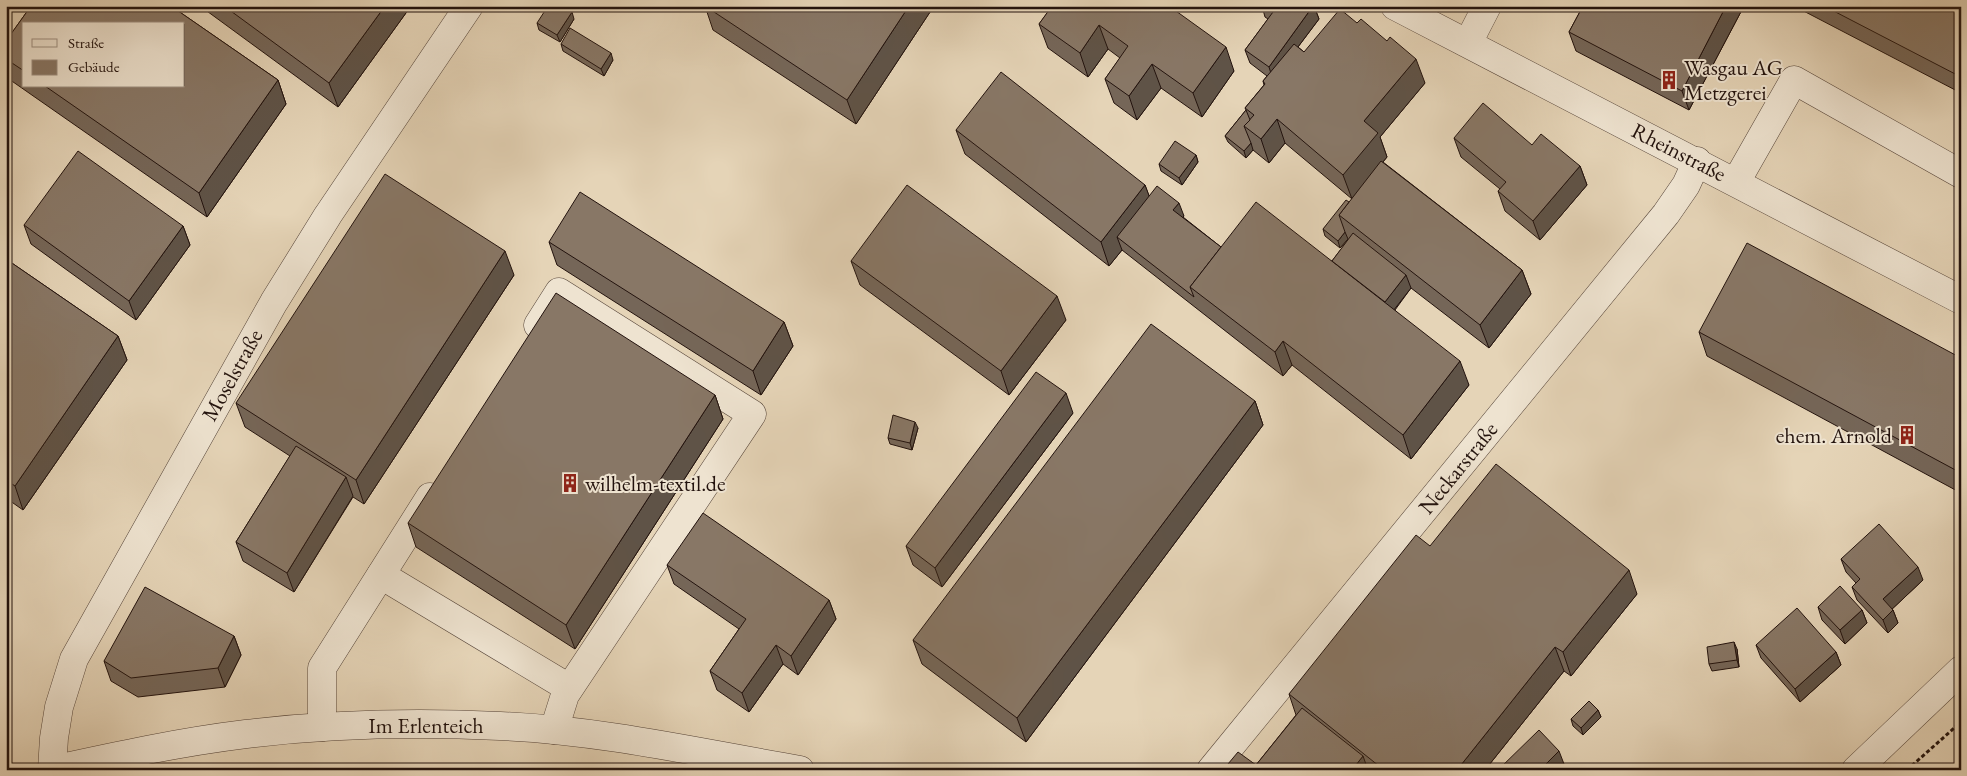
<svg xmlns="http://www.w3.org/2000/svg" width="1967" height="776" font-family="'EB Garamond',serif">
<rect width="100%" height="100%" fill="#e5d4b7"/>
<filter id="stains"><feTurbulence type="fractalNoise" baseFrequency=".004" numOctaves="4"/><feColorMatrix values="0 0 0 0 .2 0 0 0 0 .09 0 0 0 0 .02 0 0 0 .5 -.17"/></filter>
<radialGradient id="worn" r=".72"><stop offset=".6" stop-color="#630" stop-opacity="0"/><stop offset="1" stop-color="#630" stop-opacity=".3"/></radialGradient>
<g fill="none" stroke-linecap="round" stroke-linejoin="round">
<g stroke="#544338" stroke-width="29">
<g id="minor">
<path d="M1395,6L1961,300"/>
<path d="M1468,43L1487,6"/>
<path d="M1736,182L1794,80L1961,174"/>
<path d="M538,325L559,292L752,414L565,695L554,730"/>
<path d="M381,575L569,688"/>
<path d="M322,727V668L430,497"/>
<path d="M52,770L54,738L59,707L74,659L274,302L328,215L469,6"/>
<path d="M52,770C116,756 180,742 246,734C330,724 415,722 500,726C600,730 701,753 800,770"/>
<path d="M1211,770L1666,214L1686,185L1697,161"/>
<path d="M1856,770L1961,670"/>
</g>
</g>
<path stroke="#23130e" stroke-width="3" stroke-dasharray="4 2.5" stroke-linecap="butt" d="M1907,770L1961,722"/>
<use href="#minor" stroke="#eee3d0" stroke-width="28"/>
</g>
<g fill="#756658" stroke="#23130e" fill-rule="evenodd">
<path d="M31,6H171L278,80L286,104L207,217L6,77V41ZM24,24H184V86H24Z"/>
<path d="M200,6H411L338,107Z"/>
<path d="M705,6H934L856,124L713,30Z"/>
<path d="M1049,6H1172L1171,8L1234,71L1202,117L1161,88L1137,120L1114,103L1105,79L1120,58L1108,49L1088,77L1048,48L1039,24L1051,8Z"/>
<path d="M1262,6H1314L1319,19L1298,47L1304,52L1425,83L1380,137L1387,157L1383,162L1522,270L1531,294L1489,348L1411,288L1395,310L1469,385L1411,459L1292,365L1283,376L1122,250L1109,266L965,154L956,130L1145,185L1149,196L1184,216L1183,217L1221,247L1332,261L1348,240V239L1340,248L1325,236L1323,229L1352,199L1285,143L1269,163L1253,150L1246,158L1228,142L1225,136L1246,110L1245,108L1264,85L1263,81L1267,76L1250,63L1245,50L1268,19L1265,17Z"/>
<path d="M1583,6H1744L1689,110L1576,51L1569,32Z"/>
<path d="M1794,6H1961V93Z"/>
<path d="M574,19L560,42L539,30L537,23Z"/>
<path d="M561,44L613,60L604,76L563,51Z"/>
<path d="M1454,138L1532,145L1580,166L1587,185L1540,240L1505,211L1498,191L1500,189L1461,157Z"/>
<path d="M1196,155L1198,162L1182,185L1161,171L1159,164Z"/>
<path d="M24,225L183,226L190,245L136,320L31,244Z"/>
<path d="M549,242L784,322L793,346L761,395L557,265Z"/>
<path d="M6,259L118,336L127,360L23,510L6,498Z"/>
<path d="M851,261L1066,320L1009,395L860,285Z"/>
<path d="M514,275L364,504L353,497L294,592L243,561L236,542L290,456L245,427L236,403Z"/>
<path d="M1699,332L1961,358V493L1707,356Z"/>
<path d="M715,395L723,419L575,649L416,547L408,523Z"/>
<path d="M1255,401L1263,425L1026,742L922,664L913,640Z"/>
<path d="M1073,413L942,587L913,565L906,546Z"/>
<path d="M918,428L912,450L890,444L888,438Z"/>
<path d="M1430,546L1637,594L1571,676L1564,671L1485,770H1223L1256,765L1296,715L1289,694Z"/>
<path d="M1841,559L1923,580L1892,609L1893,610L1898,623L1888,633L1857,600L1852,587L1856,583L1846,572Z"/>
<path d="M667,565L829,600L836,619L798,675L783,664L749,712L717,690L710,671L739,629L674,584Z"/>
<path d="M6,607L9,617L6,618Z"/>
<path d="M1818,607L1862,610L1867,623L1845,644L1822,620Z"/>
<path d="M234,636L241,655L225,687L138,697L111,681L104,661Z"/>
<path d="M1756,645L1836,652L1841,665L1800,702L1761,658Z"/>
<path d="M1737,649L1739,667L1712,671L1709,664Z"/>
<path d="M1598,710L1601,717L1583,735L1573,726L1571,719Z"/>
</g>
<g fill="#5f5347" stroke="#23130e">
<path d="M385,6H411L338,107L329,83Z"/>
<path d="M909,6H934L856,124L847,100Z"/>
<path d="M1313,6H1314L1319,19L1273,80L1269,67Z"/>
<path d="M1726,6H1744L1689,110L1682,91Z"/>
<path d="M572,12L574,19L560,42L557,35Z"/>
<path d="M1099,25L1108,49L1088,77L1080,53Z"/>
<path d="M1226,47L1234,71L1202,117L1193,93Z"/>
<path d="M611,53L613,60L604,76L601,69Z"/>
<path d="M1416,59L1425,83L1380,137L1387,157L1352,199L1343,175L1364,121Z"/>
<path d="M1152,64L1161,88L1137,120L1129,96Z"/>
<path d="M278,80L286,104L207,217L199,193Z"/>
<path d="M1277,119L1285,143L1269,163L1261,139Z"/>
<path d="M1251,143L1253,150L1246,158L1244,151Z"/>
<path d="M1196,155L1198,162L1182,185L1179,178Z"/>
<path d="M1580,166L1587,185L1540,240L1533,221Z"/>
<path d="M1145,185L1154,209L1117,237L1122,250L1109,266L1101,242Z"/>
<path d="M1179,203L1184,216L1178,223L1173,210Z"/>
<path d="M183,226L190,245L136,320L129,301Z"/>
<path d="M1345,232L1348,239L1340,248L1338,241Z"/>
<path d="M505,251L514,275L364,504L356,480Z"/>
<path d="M1522,270L1531,294L1489,348L1480,325Z"/>
<path d="M1406,275L1411,288L1386,320L1381,307Z"/>
<path d="M1057,296L1066,320L1009,395L1001,371Z"/>
<path d="M784,322L793,346L761,395L753,371Z"/>
<path d="M118,336L127,360L23,510L15,486Z"/>
<path d="M1283,341L1292,365L1283,376L1275,352Z"/>
<path d="M1460,361L1469,385L1411,459L1403,435Z"/>
<path d="M1066,393L1073,413L942,587L935,568Z"/>
<path d="M715,395L723,419L575,649L566,625Z"/>
<path d="M1255,401L1263,425L1026,742L1017,718Z"/>
<path d="M915,422L918,428L912,450L910,443Z"/>
<path d="M346,477L353,496L294,592L287,573Z"/>
<path d="M1918,567L1923,580L1888,613L1883,599Z"/>
<path d="M1629,570L1637,594L1571,676L1563,652Z"/>
<path d="M829,600L836,619L798,675L791,656Z"/>
<path d="M1862,610L1867,623L1845,644L1840,630Z"/>
<path d="M1893,610L1898,623L1888,633L1883,620Z"/>
<path d="M234,636L241,655L225,687L218,668Z"/>
<path d="M1734,642L1737,649L1739,667L1737,660Z"/>
<path d="M776,645L783,664L749,712L742,693Z"/>
<path d="M1555,647L1564,671L1485,770H1457Z"/>
<path d="M1836,652L1841,665L1800,702L1795,689Z"/>
<path d="M1598,710L1601,717L1583,735L1581,728Z"/>
<path d="M1559,751L1564,764L1558,770H1540Z"/>
<path d="M1363,756L1368,770H1352Z"/>
</g>
<g fill="#876" stroke="#23130e">
<path d="M31,6H171L278,80L199,193L45,86H184V24H24V71L6,59V41Z"/>
<path d="M224,6H385L329,83Z"/>
<path d="M548,6H562L572,12L557,35L537,23Z"/>
<path d="M705,6H909L847,100Z"/>
<path d="M1052,6H1169L1226,47L1193,93L1152,64L1129,96L1105,79L1128,46L1099,25L1080,53L1039,24Z"/>
<path d="M1265,6H1313L1269,67L1245,50L1273,12Z"/>
<path d="M1583,6H1726L1682,91L1569,32Z"/>
<path d="M1824,6H1961V77Z"/>
<path d="M1340,9L1357,23L1361,19L1387,41L1390,37L1416,59L1364,121L1378,133L1343,175L1277,119L1261,139L1244,126L1254,115L1245,108L1265,84L1263,81L1294,44L1304,52Z"/>
<path d="M570,28L611,53L601,69L561,44Z"/>
<path d="M1001,72L1145,185L1101,242L956,130Z"/>
<path d="M1483,103L1532,145L1541,134L1580,166L1533,221L1498,191L1506,182L1454,138Z"/>
<path d="M1246,110L1250,120L1244,126L1251,143L1244,151L1225,136Z"/>
<path d="M1175,141L1196,155L1179,178L1159,164Z"/>
<path d="M78,151L183,226L129,301L24,225Z"/>
<path d="M1381,161L1522,270L1480,325L1339,215Z"/>
<path d="M385,174L505,251L356,480L236,403Z"/>
<path d="M907,185L1057,296L1001,371L851,261Z"/>
<path d="M1157,186L1179,203L1173,210L1221,247L1190,287L1194,297L1117,237Z"/>
<path d="M580,192L784,322L753,371L549,242Z"/>
<path d="M1346,200L1349,202L1339,215L1345,232L1338,241L1323,229Z"/>
<path d="M1256,202L1460,361L1403,435L1283,341L1275,352L1190,287Z"/>
<path d="M1353,233L1406,275L1385,302L1332,261Z"/>
<path d="M1747,243L1961,358V473L1699,332Z"/>
<path d="M6,259L118,336L15,486L6,480Z"/>
<path d="M556,293L715,395L566,625L408,523Z"/>
<path d="M1151,324L1255,401L1017,718L913,640Z"/>
<path d="M1036,372L1066,393L935,568L906,546Z"/>
<path d="M893,415L915,422L910,443L888,438Z"/>
<path d="M296,446L346,477L287,573L236,542Z"/>
<path d="M1496,464L1629,570L1563,652L1555,647L1457,770H1384L1289,694L1416,535L1430,546Z"/>
<path d="M703,513L829,600L791,656L776,645L742,693L710,671L746,619L667,565Z"/>
<path d="M1879,524L1918,567L1883,599L1893,610L1883,620L1852,587L1860,579L1841,559Z"/>
<path d="M1840,586L1862,610L1840,630L1818,607Z"/>
<path d="M145,587L234,636L218,668L131,678L104,661Z"/>
<path d="M1797,608L1836,652L1795,689L1756,645Z"/>
<path d="M1734,642L1737,660L1709,664L1707,647Z"/>
<path d="M1589,701L1598,710L1581,728L1571,719Z"/>
<path d="M1302,708L1363,756L1352,770H1223L1238,752L1256,765Z"/>
<path d="M1539,730L1559,751L1540,770H1498Z"/>
<path d="M274,766L275,770H262Z"/>
</g>
<defs>
<g id="building-bare" transform="scale(1.5)"><path d="M-4-6H4V6H1V3H-1V6H-4ZM-2.5-4.3h1.7v1.8h-1.7ZM.8-4.3h1.7v1.8H.8ZM-2.5-1h1.7V.8h-1.7ZM.8-1h1.7V.8H.8Z" fill="#8f2418" stroke="#eee3d0" stroke-width="2.5" paint-order="stroke"/></g>
</defs>
<g fill-rule="evenodd">
<use href="#building-bare" x="1669" y="80"/>
<use href="#building-bare" x="1907" y="435"/>
<use href="#building-bare" x="570" y="483"/>
</g>
<g text-anchor="middle" dominant-baseline="central" stroke-width="4" stroke-linejoin="round" paint-order="stroke">
<g font-size="22" fill="#23130e" stroke="#eee3d0" text-anchor="start">
<text x="1684" y="67">Wasgau AG<tspan x="1684" dy="25">Metzgerei</tspan></text>
<text x="1892" y="435" text-anchor="end">ehem. Arnold</text>
<text x="585" y="483">wilhelm-textil.de</text>
</g>
<g font-size="22" fill="#23130e" stroke="#eee3d0">
<text transform="translate(1679 152) rotate(27)">Rheinstraße</text>
<text transform="translate(232 375) rotate(-61)">Moselstraße</text>
<text transform="translate(1458 468) rotate(-51)">Neckarstraße</text>
<text x="426" y="725">Im Erlenteich</text>
</g>
</g>
<rect width="1967" height="776" fill="none" stroke="#e5d4b7" stroke-width="25"/>
<rect x="8" y="8" width="1952" height="761" fill="none" stroke="#23130e" stroke-width="2.5"/>
<rect x="12" y="12" width="1942" height="751" fill="none" stroke="#23130e"/>
<rect x="22" y="22" width="162" height="65" fill="#eee3d0" stroke="#9d9082"/>
<rect x="32" y="39" width="25" height="8" fill="#eee3d0" stroke="#9d9082"/>
<text x="68" y="48" font-size="15" fill="#23130e">Straße</text>
<rect x="32" y="60" width="25" height="15" fill="#887766" stroke="#9d9082"/>
<text x="68" y="72" font-size="15" fill="#23130e">Gebäude</text>
<rect width="100%" height="100%" filter="url(#stains)"/>
<rect width="100%" height="100%" fill="url(#worn)"/>
</svg>
